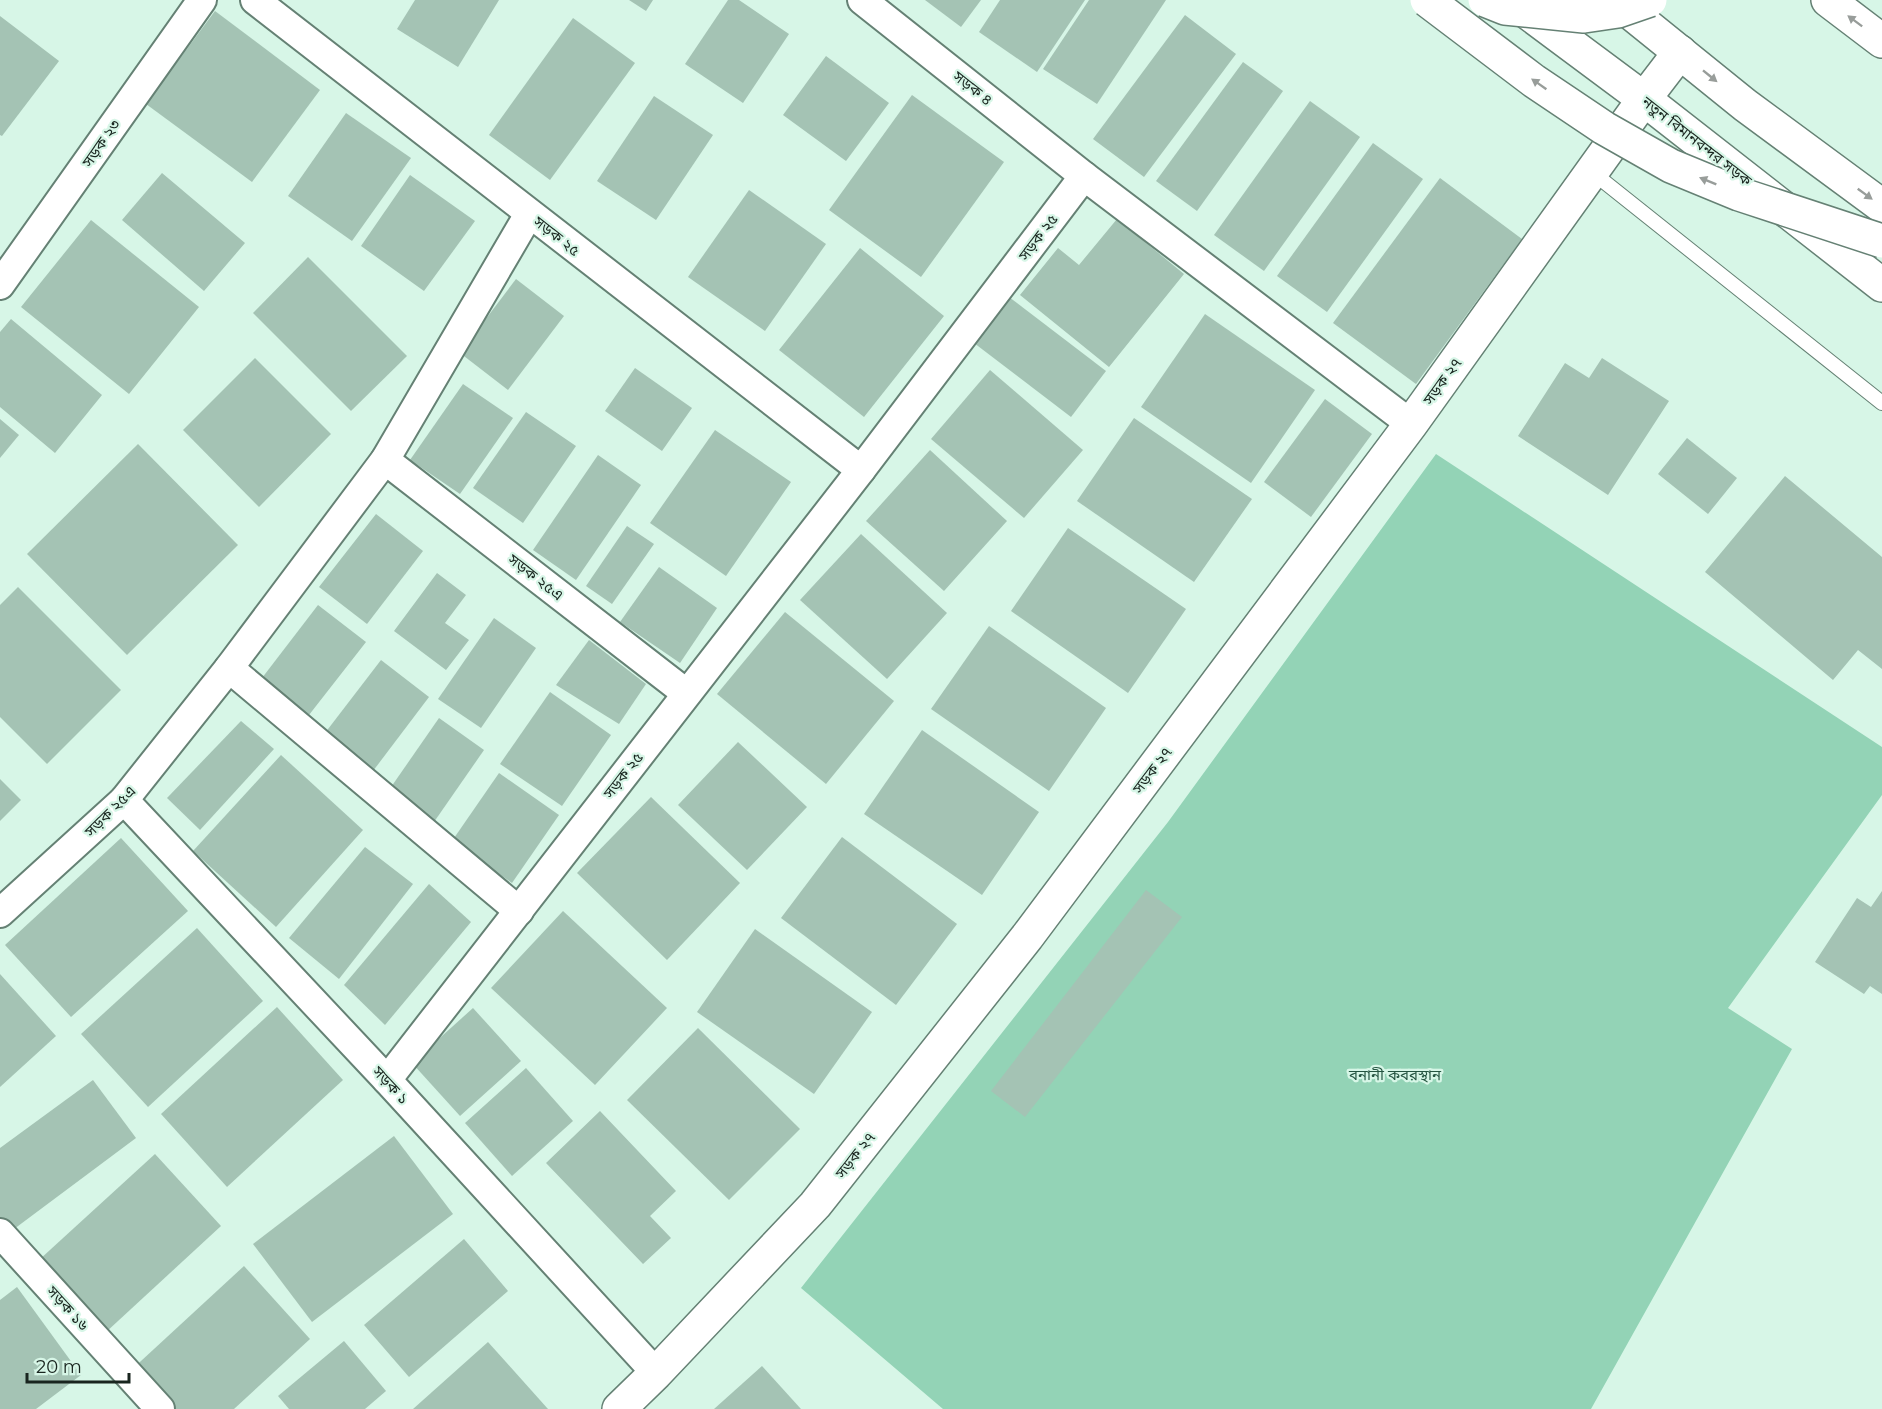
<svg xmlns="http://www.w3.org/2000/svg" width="1882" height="1409" font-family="Montserrat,'Noto Sans Bengali',sans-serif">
<rect width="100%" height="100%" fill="#d7f6e7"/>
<path fill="#93d3b6" d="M1436,454L1882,747V795L1728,1008L1792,1049L1591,1409H943L801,1288L1168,822Z"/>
<g fill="#a4c3b4">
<path d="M415,0H499L458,67L397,29Z"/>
<path d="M629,0H653L646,11Z"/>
<path d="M728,0H739L789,34L743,103L685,64Z"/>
<path d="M925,0H981L961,27Z"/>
<path d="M1000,0H1085L1037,72L979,32Z"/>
<path d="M1089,0H1166L1097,104L1043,69Z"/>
<path d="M215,11L320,90L252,182L146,104Z"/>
<path d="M1185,15L1236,54L1144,177L1093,139Z"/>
<path d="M0,16L59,61L2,136L0,135Z"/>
<path d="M573,18L635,63L550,180L489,135Z"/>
<path d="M826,56L889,103L846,161L783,115Z"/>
<path d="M1243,62L1283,91L1197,211L1156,181Z"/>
<path d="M912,95L1004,162L921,277L829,210Z"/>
<path d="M654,96L713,135L656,220L597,181Z"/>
<path d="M1310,101L1360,137L1264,271L1214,235Z"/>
<path d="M346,113L411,158L352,241L288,196Z"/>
<path d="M1373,143L1423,179L1327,312L1277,276Z"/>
<path d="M162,173L245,243L204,291L122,220Z"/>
<path d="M410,175L475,221L424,291L361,246Z"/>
<path d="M1440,178L1522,239L1416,384L1333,323Z"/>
<path d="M749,190L826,244L765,331L688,277Z"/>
<path d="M1117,219L1184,274L1109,367L1020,295L1058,248L1079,265Z"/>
<path d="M91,220L199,307L129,394L21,307Z"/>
<path d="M860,248L944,316L864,417L779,350Z"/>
<path d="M308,257L407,356L351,411L253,313Z"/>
<path d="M516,279L564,316L508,390L460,353Z"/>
<path d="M1009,297L1106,371L1071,417L974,343Z"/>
<path d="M1205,314L1315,390L1251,483L1141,407Z"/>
<path d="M11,319L102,395L55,453L0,407V332Z"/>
<path d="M255,358L331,434L259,507L183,430Z"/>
<path d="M1602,358L1669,401L1608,495L1518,436L1565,363L1589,378Z"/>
<path d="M635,368L692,408L662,451L605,411Z"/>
<path d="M990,370L1083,450L1024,518L931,439Z"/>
<path d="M463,384L513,418L460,494L410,460Z"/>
<path d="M1325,399L1372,434L1311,517L1264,482Z"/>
<path d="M526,412L576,446L523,523L473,488Z"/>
<path d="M1134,418L1252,499L1194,582L1077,501Z"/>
<path d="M0,419L19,435L0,458Z"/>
<path d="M715,430L791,482L726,576L650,523Z"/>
<path d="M1687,438L1737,478L1708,514L1658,474Z"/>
<path d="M138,444L238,545L127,655L27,554Z"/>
<path d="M930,450L1007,521L944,591L866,521Z"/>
<path d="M598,455L641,485L576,580L533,550Z"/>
<path d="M1785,476L1882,557V669L1858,650L1833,680L1705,572Z"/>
<path d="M376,514L423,551L367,624L319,587Z"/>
<path d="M627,526L654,544L612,604L586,586Z"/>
<path d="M1068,528L1186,609L1128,693L1011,611Z"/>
<path d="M861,534L947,613L887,679L800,600Z"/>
<path d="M659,567L717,608L680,663L620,622Z"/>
<path d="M437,573L466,595L445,623L469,640L446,670L394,631Z"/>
<path d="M18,587L121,690L47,764L0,717V605Z"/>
<path d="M318,605L366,642L309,715L262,678Z"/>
<path d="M785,612L894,701L826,784L717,694Z"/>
<path d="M494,618L536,648L481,728L438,699Z"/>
<path d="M989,626L1106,708L1049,791L931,709Z"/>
<path d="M589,640L646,684L619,724L556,685Z"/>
<path d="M381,660L429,697L373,771L325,733Z"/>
<path d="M550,692L611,735L562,806L500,764Z"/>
<path d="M439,718L484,750L434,822L389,790Z"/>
<path d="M241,721L274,749L200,830L167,798Z"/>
<path d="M922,730L1039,812L982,895L864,814Z"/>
<path d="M738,742L807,807L747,870L678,805Z"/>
<path d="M281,755L363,830L276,927L193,851Z"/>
<path d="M499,773L559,815L512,883L452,841Z"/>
<path d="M0,779L21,800L0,821Z"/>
<path d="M651,797L740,883L667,960L577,873Z"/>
<path d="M842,837L957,924L896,1005L781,918Z"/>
<path d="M121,838L188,911L71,1017L5,945Z"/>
<path d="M365,847L413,884L339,979L289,938Z"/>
<path d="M429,884L471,922L385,1025L344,985Z"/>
<path d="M1146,890L1182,917L1025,1117L991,1091Z"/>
<path d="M1882,891V994L1870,986L1864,994L1815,962L1857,898L1871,907Z"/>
<path d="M563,911L667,1008L595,1085L491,988Z"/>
<path d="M197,928L263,1001L148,1107L81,1034Z"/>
<path d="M755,929L872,1012L814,1094L697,1012Z"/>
<path d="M0,974L56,1036L0,1087Z"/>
<path d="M277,1007L343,1080L227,1187L161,1114Z"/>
<path d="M473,1008L521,1061L460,1116L412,1063Z"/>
<path d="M698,1028L800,1129L729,1200L627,1100Z"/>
<path d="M526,1068L573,1121L512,1176L465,1123Z"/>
<path d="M93,1080L136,1138L6,1235L0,1227V1148Z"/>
<path d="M600,1111L676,1191L650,1216L671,1238L643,1264L546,1163Z"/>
<path d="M394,1136L453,1214L312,1322L253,1244Z"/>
<path d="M155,1154L221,1226L105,1333L39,1260Z"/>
<path d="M464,1239L508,1291L409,1377L364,1325Z"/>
<path d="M244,1266L310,1339L234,1409H161L128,1373Z"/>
<path d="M17,1287L81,1375L36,1409H0V1300Z"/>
<path d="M344,1341L386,1391L365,1409H289L278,1396Z"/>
<path d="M488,1342L548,1409H413Z"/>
<path d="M762,1366L801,1409H714Z"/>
</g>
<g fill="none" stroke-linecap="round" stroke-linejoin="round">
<g stroke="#658174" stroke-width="16">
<path id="service" d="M1592,172L1882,403"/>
</g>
<g stroke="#658174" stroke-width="32">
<g id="minor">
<path d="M255,0L861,470"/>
<path d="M862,0L1084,176L1411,424"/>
<path d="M0,285L202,0"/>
<path d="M385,460L686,693"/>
<path d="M229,668L519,911"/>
<path d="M124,800L387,1080L656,1373"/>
<path d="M0,913L124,800L229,668L385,460L529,214"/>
<path d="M387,1080L861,470L1084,176"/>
<path d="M0,1233L160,1409"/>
</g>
</g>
<g stroke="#658174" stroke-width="36">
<path id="tertiary" d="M619,1409L656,1373L815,1205L1027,937L1411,424L1644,99"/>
</g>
<g stroke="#658174" stroke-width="36">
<g id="trunk">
<path d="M1615,0L1745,105L1882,206"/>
<path d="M1515,3L1644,99L1882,285"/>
<path d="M1644,99L1680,52"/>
</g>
</g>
<g stroke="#658174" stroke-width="36">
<path id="motorway" d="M1828,0L1882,41"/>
</g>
<use href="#service" stroke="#fff" stroke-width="14"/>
<use href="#minor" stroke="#fff" stroke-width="28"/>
<use href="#tertiary" stroke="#fff" stroke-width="33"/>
<use href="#trunk" stroke="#fff" stroke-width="33"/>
<use href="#motorway" stroke="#fff" stroke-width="33"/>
<g stroke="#658174" stroke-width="36" stroke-linecap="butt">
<g id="motorway-bridge">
<path d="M1427,0L1534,81L1604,128L1671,166L1739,194L1882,241"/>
<path d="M1485,0L1505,8L1584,16L1618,11L1650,0"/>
</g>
</g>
<use href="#motorway-bridge" stroke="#fff" stroke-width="33"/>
</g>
<defs><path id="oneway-solid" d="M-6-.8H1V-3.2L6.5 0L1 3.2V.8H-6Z" transform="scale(1.5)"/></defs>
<g fill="#989d9a">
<use href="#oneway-solid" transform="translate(1855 21) rotate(-143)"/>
<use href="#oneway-solid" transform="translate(1710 76) rotate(39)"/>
<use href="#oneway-solid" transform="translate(1539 84) rotate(-145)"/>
<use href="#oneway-solid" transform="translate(1708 181) rotate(-158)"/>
<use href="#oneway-solid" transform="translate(1865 194) rotate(36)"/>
</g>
<g text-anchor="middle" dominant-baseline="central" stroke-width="4.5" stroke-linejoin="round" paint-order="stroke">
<g font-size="15" fill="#19251f" stroke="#d7f6e7">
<text transform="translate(973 88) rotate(38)">সড়ক ৪</text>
<text transform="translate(1697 141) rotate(38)">নতুন বিমানবন্দর সড়ক</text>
<text transform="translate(101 143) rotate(-55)">সড়ক ২৩</text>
<text transform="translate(557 236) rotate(38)">সড়ক ২৫</text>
<text transform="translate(1038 237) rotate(-53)">সড়ক ২৫</text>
<text transform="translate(1442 381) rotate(-54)">সড়ক ২৭</text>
<text transform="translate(536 577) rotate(38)">সড়ক ২৫এ</text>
<text transform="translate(1152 770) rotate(-53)">সড়ক ২৭</text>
<text transform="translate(623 775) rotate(-52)">সড়ক ২৫</text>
<text transform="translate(110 811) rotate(-45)">সড়ক ২৫এ</text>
<text transform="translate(391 1085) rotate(47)">সড়ক ১</text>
<text transform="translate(855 1155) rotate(-52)">সড়ক ২৭</text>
<text transform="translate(68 1308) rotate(48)">সড়ক ১৬</text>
</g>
<g font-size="15" fill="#255441" stroke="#d7f6e7">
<text x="1395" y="1074">বনানী কবরস্থান</text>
</g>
</g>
<path d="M27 1373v9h102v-9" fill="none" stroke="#19251f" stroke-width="3"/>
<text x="36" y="1373" font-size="18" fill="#19251f" stroke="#d7f6e7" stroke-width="4.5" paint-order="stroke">20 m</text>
</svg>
